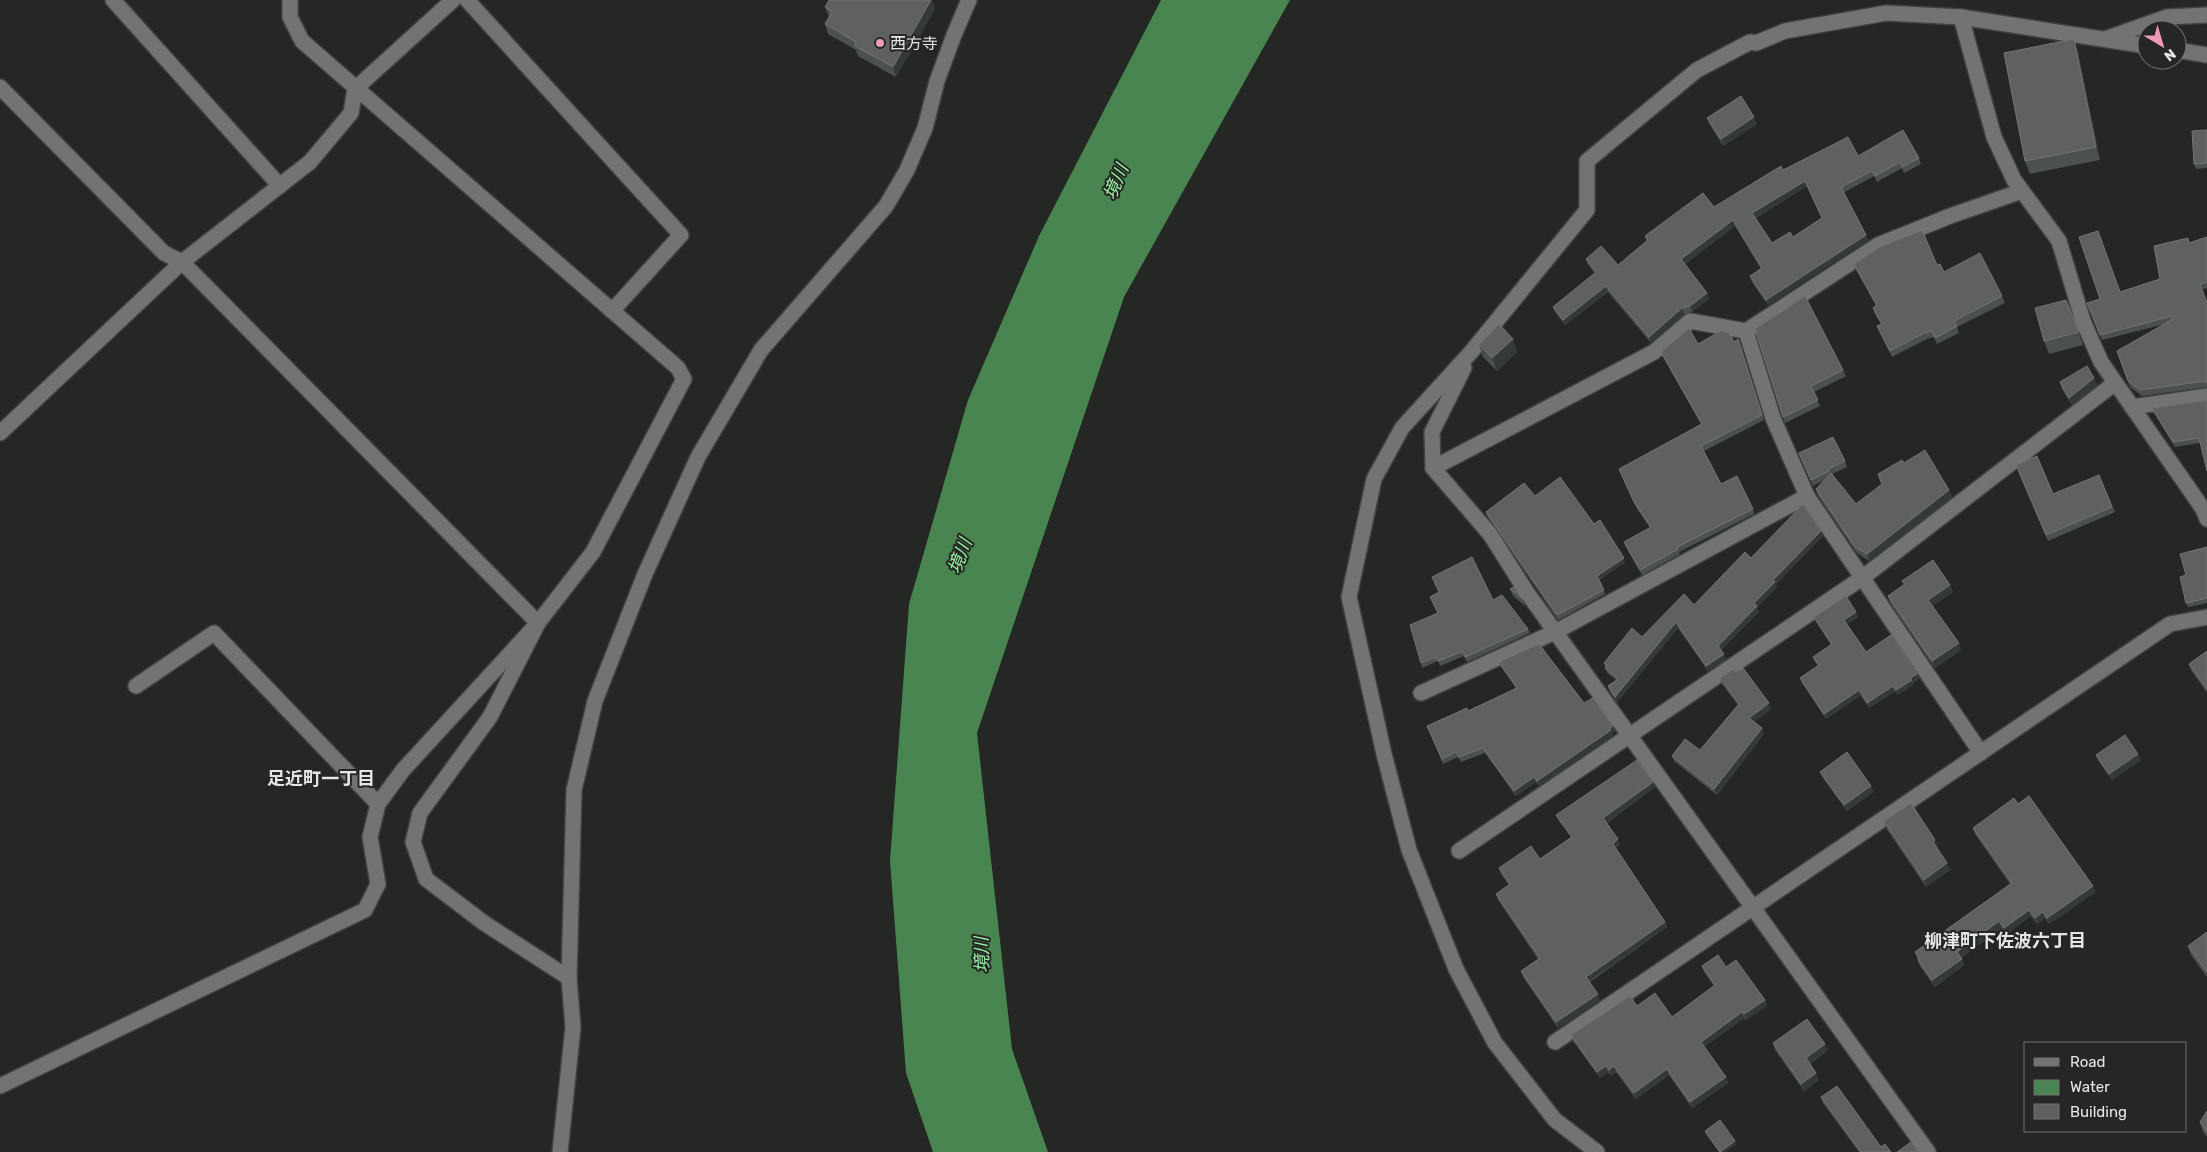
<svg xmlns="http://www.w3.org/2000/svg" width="2207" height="1152" font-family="Rubik,'Noto Sans JP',sans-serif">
<rect width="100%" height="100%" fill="#242724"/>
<path fill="#488550" d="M1161,0H1290L1124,297L977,733L1012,1049L1048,1152H933L906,1073L890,861L909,604L968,400L1039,236Z"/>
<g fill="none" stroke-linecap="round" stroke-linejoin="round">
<g stroke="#414341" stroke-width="18">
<g id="minor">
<path d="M113,0L280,186"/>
<path d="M467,0L681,235L612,311"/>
<path d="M1961,17L1994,137L2014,180L2059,241L2083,321L2101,362L2203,509L2207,519"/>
<path d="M2105,39L2167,17L2207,15"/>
<path d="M2177,50L2207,55"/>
<path d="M0,87L164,253L182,262L538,623L490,717L420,813L413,842L426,879L484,923L569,978"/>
<path d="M1464,368L1432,432L1433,468L1490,534L1526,591L1928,1152"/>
<path d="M2132,407L2207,396"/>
<path d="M0,433L182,262L310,162L351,113L355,89L453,0"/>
<path d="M1433,468L1654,352L1690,321L1746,331"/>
<path d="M136,686L214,633L378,804"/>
<path d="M1421,693L1555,632L1807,496"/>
<path d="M1981,753L1807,496L1773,418L1746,331L1878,245L1950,216L2022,191"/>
<path d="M1459,851L1862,578L2115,383"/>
<path d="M1555,1042L2170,624L2207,617"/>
<path d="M0,1086L365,910L378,884L370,837L378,804L403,770L538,623L593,552L684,379L678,368L302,41L290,17V0"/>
<path d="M560,1152L573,1027L569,978L574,790L595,701L645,574L698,457L761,350L886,206L907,170L925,128L937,81L954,35L969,0"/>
<path d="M1597,1152L1555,1120L1495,1043L1456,969L1409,850L1384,754L1349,597L1374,479L1402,428L1472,351L1587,210V161L1697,70L1750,42L1756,43L1785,31L1886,13L1961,17L2147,46"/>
</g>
</g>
<use href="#minor" stroke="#717471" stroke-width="15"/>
</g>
<g fill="#4d514e" fill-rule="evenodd">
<path d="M825,7L935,9L896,77L858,56L856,50L828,34L825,24L829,17Z"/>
<path d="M2078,52L2100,160L2030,174L2025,161Z"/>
<path d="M1707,118L1757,124L1723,146L1710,125Z"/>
<path d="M2207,130V168L2196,169L2194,164Z"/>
<path d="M1858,156L1919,158L1921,164L1904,173L1902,168L1877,182L1874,176L1843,193L1868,240L1768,305L1752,282L1750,276L1761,269L1735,226L1685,264L1707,293L1709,299L1692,312L1684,314L1651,343L1608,292L1565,325L1555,312L1553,307L1595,273L1588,265L1586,259L1618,265L1647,241L1645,236L1714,207L1783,170ZM1807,186L1822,218L1793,237L1772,243L1756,218Z"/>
<path d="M2207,237V288L2202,289L2207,303V387H2206L2142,396L2130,387L2117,351L2165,324L2102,340L2087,303L2100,299L2160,279L2190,243Z"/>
<path d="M1854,264L1937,265L1944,272L2002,296L2005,303L1957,327L1959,333L1937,344L1934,337L1927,339L1892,357L1880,333L1877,326L1881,324L1875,314L1873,308L1876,306L1856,270Z"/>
<path d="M2066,300L2083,345L2049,354L2044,341Z"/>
<path d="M1755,329L1843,370L1846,376L1814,392L1820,406L1785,423Z"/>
<path d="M1513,339L1517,352L1497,371L1483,357L1479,344Z"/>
<path d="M1738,339L1764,420L1704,451L1721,484L1753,509L1754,514L1679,552L1680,554L1642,575L1626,547L1624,542L1650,528L1636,507L1619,469L1701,424L1663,357L1661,352L1698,344L1734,342Z"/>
<path d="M2094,378L2097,385L2072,405L2062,389L2060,382Z"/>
<path d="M2207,400L2200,443L2175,447L2154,413L2152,408Z"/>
<path d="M1799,453L1845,461L1847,467L1832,474L1856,504L1882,485L1878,474L1904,463L1949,490L1952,497L1869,561L1857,553L1818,496L1816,489L1826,479L1813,486Z"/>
<path d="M2018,471L2053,494L2099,475L2115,512L2048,541Z"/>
<path d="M1535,496L1594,524L1625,562L1599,580L1605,594L1558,620L1487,516L1486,512Z"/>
<path d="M1821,531L1823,536L1776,584L1777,587L1757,607L1759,612L1721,650L1726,659L1708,671L1678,628L1617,702L1610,692L1608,686L1616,680L1607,673L1604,663L1642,637L1694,605L1751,558Z"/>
<path d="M2207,547V603L2188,607L2186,603V575Z"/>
<path d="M1432,577L1493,600L1528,629L1530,633L1467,662L1464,656L1440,666L1438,661L1422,668L1421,663L1438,614L1430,597L1439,592Z"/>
<path d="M1902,581L1950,585L1953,592L1932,606L1959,643L1961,650L1935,668L1890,603L1888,596L1904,585Z"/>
<path d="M1510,589L1523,599L1525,606L1513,596Z"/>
<path d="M1856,612L1858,617L1847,624L1866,652L1917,674L1919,679L1913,683V685L1898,695L1895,691L1869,708L1861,695L1826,719L1802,683L1800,678L1818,666L1815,662L1813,657L1831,645L1816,622L1814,617Z"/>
<path d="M2207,651V693L2191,670L2189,664Z"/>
<path d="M1499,662L1584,703L1615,731L1612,733L1613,736L1539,786L1536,782L1516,796L1485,753L1461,762L1458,757L1443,764L1427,726L1468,711L1516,688L1501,667Z"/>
<path d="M1736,672L1771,709L1754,722L1764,734L1717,795L1674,761L1672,756L1700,750L1738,705L1722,684L1720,678Z"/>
<path d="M2096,755L2141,760L2112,780L2099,762Z"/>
<path d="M1820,772L1874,792L1847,811L1823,778Z"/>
<path d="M1653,782L1655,787L1607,823L1620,845L1616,848L1665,922L1667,927L1590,982L1600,1000L1558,1028L1523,977L1521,971L1538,959L1498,900L1496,894L1509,885L1501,874L1499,868L1540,859L1571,837L1559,821L1556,815Z"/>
<path d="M2018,804L2096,892L2049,924L2045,918L2037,924L2031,916L2007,934L2002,928L1961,958L1964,965L1935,987L1920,966L1915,952L2010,884L1975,834L1973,828Z"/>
<path d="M1884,821L1938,846L1936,848L1950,870L1926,887L1886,828Z"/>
<path d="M2207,932V977L2191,955L2188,946Z"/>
<path d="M1702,966L1726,967L1765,1000L1767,1006L1746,1020L1744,1018L1704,1047L1726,1077L1728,1083L1692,1108L1669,1075L1636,1099L1616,1072L1611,1076L1608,1072L1600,1078L1573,1041L1571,1035L1637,1006L1672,1017L1714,986L1704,972Z"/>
<path d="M1773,1043L1825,1044L1827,1051L1810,1064L1819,1080L1804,1091L1775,1050Z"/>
<path d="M1821,1097L1881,1147L1891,1152H1859L1823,1103Z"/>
<path d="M2207,1111V1137L2203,1132L2200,1122Z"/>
<path d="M1705,1131L1736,1144L1725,1152H1719L1706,1134Z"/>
</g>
<g fill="#363a37">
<path d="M931,0H932L935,9L896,77L893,67Z"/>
<path d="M2074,39L2078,52L2100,160L2096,147Z"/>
<path d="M1754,117L1757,124L1723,146L1721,139Z"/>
<path d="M1805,181L1807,186L1754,219L1752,213Z"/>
<path d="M1733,220L1735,226L1683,265L1681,259Z"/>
<path d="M1866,235L1868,240L1768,305L1766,300Z"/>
<path d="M1606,286L1608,292L1565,325L1563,320Z"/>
<path d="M1707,293L1709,299L1692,312L1690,306Z"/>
<path d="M1682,308L1684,314L1651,343L1649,337Z"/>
<path d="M1513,339L1517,352L1497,371L1492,358Z"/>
<path d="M2094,378L2097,385L2072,405L2069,398Z"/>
<path d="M1949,490L1952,497L1869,561L1867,554Z"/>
<path d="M1821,531L1823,536L1776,584L1777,587L1757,607L1759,612L1720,651L1718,646L1773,580Z"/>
<path d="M1624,558L1625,562L1598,580L1597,576Z"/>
<path d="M1950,585L1953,592L1931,607L1928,600Z"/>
<path d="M1856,612L1858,617L1846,625L1844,620Z"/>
<path d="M1676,622L1678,628L1617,702L1615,697Z"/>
<path d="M1959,643L1961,650L1935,668L1932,661Z"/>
<path d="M1724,654L1726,659L1708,671L1706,666Z"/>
<path d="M1917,674L1919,679L1913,683V685L1898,695L1896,690Z"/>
<path d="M1893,686L1895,691L1869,708L1867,703Z"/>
<path d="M1859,690L1861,695L1826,719L1824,714Z"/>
<path d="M1769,703L1771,709L1751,724L1749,718Z"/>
<path d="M1613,726L1615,731L1612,733L1613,736L1539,786L1537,781Z"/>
<path d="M1762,728L1764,734L1717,795L1714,789Z"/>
<path d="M2138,754L2141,760L2112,780L2109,774Z"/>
<path d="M1534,777L1536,782L1516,796L1514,791Z"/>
<path d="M1653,782L1655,787L1605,824L1603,818Z"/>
<path d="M1871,786L1874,792L1847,811L1844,805Z"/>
<path d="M1618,839L1620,845L1615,849L1613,844Z"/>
<path d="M1935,840L1938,846L1935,849L1933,842Z"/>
<path d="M1947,863L1950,870L1926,887L1924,880Z"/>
<path d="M2093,886L2096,892L2049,924L2047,918Z"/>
<path d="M2029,910L2031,916L2007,934L2004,928Z"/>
<path d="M2043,912L2045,918L2037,924L2035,918Z"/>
<path d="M1999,921L2002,928L1959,959L1957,952Z"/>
<path d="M1665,922L1667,927L1588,982L1586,977Z"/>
<path d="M1962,959L1964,965L1935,987L1932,980Z"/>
<path d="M1598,994L1600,1000L1558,1028L1556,1022Z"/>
<path d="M1765,1000L1767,1006L1746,1020L1744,1014Z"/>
<path d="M1742,1012L1744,1018L1703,1048L1701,1042Z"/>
<path d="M1825,1044L1827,1051L1808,1065L1806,1058Z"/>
<path d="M1606,1066L1608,1072L1600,1078L1597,1072Z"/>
<path d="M1614,1066L1616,1072L1611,1076L1609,1070Z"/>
<path d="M1667,1069L1669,1075L1636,1099L1634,1093Z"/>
<path d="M1816,1073L1819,1080L1804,1091L1801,1084Z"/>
<path d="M1726,1077L1728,1083L1692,1108L1690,1102Z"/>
<path d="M1735,1141L1736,1144L1725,1152H1720Z"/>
</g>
<g fill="#5e615e" stroke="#737673" fill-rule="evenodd">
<path d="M829,0H931L893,67L855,46L856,42L825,24L832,12L825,7Z"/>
<path d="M2074,39L2096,147L2025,161L2004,53Z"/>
<path d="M1741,96L1754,117L1721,139L1707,118Z"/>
<path d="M1903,130L1919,158L1902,167L1900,162L1875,176L1872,171L1841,187L1866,235L1766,300L1750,276L1762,268L1733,220L1681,259L1707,293L1690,306L1682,308L1649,337L1606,286L1563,320L1553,307L1596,272L1586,259L1601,246L1618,265L1648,240L1645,236L1703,193L1714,207L1781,166L1783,170L1848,137L1858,156ZM1805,181L1822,218L1793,237L1790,232L1772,243L1752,213Z"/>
<path d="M2207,130V163L2194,164L2192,131Z"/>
<path d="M1922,230L1937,265L1940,264L1944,272L1980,253L2002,296L1954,321L1957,326L1935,338L1932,331L1924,333L1890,351L1877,326L1882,324L1873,308L1877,305L1854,264L1880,247Z"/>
<path d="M2098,231L2120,292L2160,279L2154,246L2188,238L2189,243L2207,237V282L2200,284L2207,303V383L2204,381L2140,390L2128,381L2117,351L2173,319L2172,316L2100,335L2087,303L2100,299L2079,237Z"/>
<path d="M1805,296L1843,370L1811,386L1818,400L1783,417L1755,329Z"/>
<path d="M2066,300L2079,332L2044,341L2035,308Z"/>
<path d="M1499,324L1513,339L1492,358L1479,344Z"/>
<path d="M1689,328L1698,344L1721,331L1729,333L1734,342L1738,339L1762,415L1701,446L1721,484L1737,476L1753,509L1677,547L1678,549L1640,570L1624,542L1651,527L1634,502L1619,469L1702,424L1661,352Z"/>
<path d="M2087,366L2094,378L2069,398L2060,382Z"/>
<path d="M2207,400V399V471L2199,438L2173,442L2152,408Z"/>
<path d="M1833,437L1845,461L1828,469L1829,471L1811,480L1799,453Z"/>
<path d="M1925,450L1949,490L1867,554L1855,547L1816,489L1831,473L1856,504L1882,484L1878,474L1902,460L1904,463Z"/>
<path d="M2037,456L2053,494L2099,475L2112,507L2046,535L2016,465Z"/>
<path d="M1560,477L1594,524L1600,520L1624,558L1597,576L1604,590L1557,615L1486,512L1524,483L1535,496Z"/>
<path d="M1803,504L1821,531L1773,580L1775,582L1754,603L1757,606L1718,646L1724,654L1706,666L1676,622L1615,697L1608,686L1618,679L1605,668L1607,665L1604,663L1632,628L1642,637L1684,594L1694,605L1745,552L1751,558Z"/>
<path d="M2207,547V598L2186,603L2180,577L2186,575L2180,554Z"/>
<path d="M1472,557L1493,600L1502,595L1528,629L1465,657L1463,651L1438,661L1436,657L1421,663L1410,625L1438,613L1430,597L1439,592L1432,577Z"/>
<path d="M1933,560L1950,585L1928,600L1959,643L1932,661L1888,596L1905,584L1902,581Z"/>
<path d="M1514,587L1523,599L1510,589Z"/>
<path d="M1846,596L1856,612L1844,620L1866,652L1891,635L1917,674L1910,678L1912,680L1896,690L1893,686L1867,703L1859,690L1824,714L1800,678L1819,665L1813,657L1832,644L1814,617Z"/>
<path d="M1539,644L1584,703L1593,698L1613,726L1609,729L1611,730L1537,781L1534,777L1514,791L1483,748L1459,757L1456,752L1442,759L1427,726L1467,708L1468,711L1517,688L1499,662Z"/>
<path d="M2207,651V689L2189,664Z"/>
<path d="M1743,668L1769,703L1749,718L1762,728L1714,789L1672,756L1685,739L1700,750L1739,704L1720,678L1734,669L1736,672Z"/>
<path d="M2125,735L2138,754L2109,774L2096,755Z"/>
<path d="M1847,752L1871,786L1844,805L1820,772Z"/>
<path d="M1637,760L1653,782L1603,818L1618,839L1613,844L1665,922L1586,977L1598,994L1556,1022L1521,971L1540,958L1496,894L1510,884L1499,868L1531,846L1540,859L1572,837L1556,815Z"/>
<path d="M2029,796L2093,886L2047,918L2043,912L2035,918L2029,910L2004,928L1999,921L1957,952L1962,959L1932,980L1918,960L1919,958L1915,952L2012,883L1973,828L2014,798L2018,804Z"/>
<path d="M1911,803L1935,840L1933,842L1947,863L1924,880L1884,821Z"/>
<path d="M2207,932V972L2188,946Z"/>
<path d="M1718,955L1726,967L1736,960L1765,1000L1744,1014L1742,1012L1701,1042L1726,1077L1690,1102L1667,1069L1634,1093L1614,1066L1609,1070L1606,1066L1597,1072L1571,1035L1630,996L1637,1006L1655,993L1672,1017L1715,985L1702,966Z"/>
<path d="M1807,1019L1825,1044L1806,1058L1816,1073L1801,1084L1773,1043Z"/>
<path d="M1837,1086L1881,1147L1885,1144L1891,1152H1861L1821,1097Z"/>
<path d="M2207,1111V1132L2200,1122Z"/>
<path d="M1720,1120L1735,1141L1720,1152L1705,1131Z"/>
<path d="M1911,1142L1918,1152H1897Z"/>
</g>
<circle fill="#ef9ab8" stroke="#242724" stroke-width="2" cx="880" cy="43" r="5"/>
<g text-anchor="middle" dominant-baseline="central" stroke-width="4" stroke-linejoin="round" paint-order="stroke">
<g font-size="16" fill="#e4e6e4" stroke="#242724" text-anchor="start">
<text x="890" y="43">西方寺</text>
</g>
<g font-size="18" font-style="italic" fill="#99efa3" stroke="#242724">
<text transform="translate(1116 182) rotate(-67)">境川</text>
<text transform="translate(960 556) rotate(-69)">境川</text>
<text transform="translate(982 955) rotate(-92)">境川</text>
</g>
<g font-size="18" font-weight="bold" fill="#e4e6e4" stroke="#242724">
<text x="321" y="779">足近町一丁目</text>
<text x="2005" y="941">柳津町下佐波六丁目</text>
</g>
</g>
<rect x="2024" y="1042" width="162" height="90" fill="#242724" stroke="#717371"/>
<rect x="2034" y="1058" width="25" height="8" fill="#717471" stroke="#717371"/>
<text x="2070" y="1067" font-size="15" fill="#e4e6e4">Road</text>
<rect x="2034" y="1080" width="25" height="15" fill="#488550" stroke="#717371"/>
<text x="2070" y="1092" font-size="15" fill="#e4e6e4">Water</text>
<rect x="2034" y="1104" width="25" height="15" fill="#5e615e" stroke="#717371"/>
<text x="2070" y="1117" font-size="15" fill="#e4e6e4">Building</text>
<g transform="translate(2162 45) rotate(142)"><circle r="24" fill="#242724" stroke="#717371"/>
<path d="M0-4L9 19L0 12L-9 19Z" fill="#ef9ab8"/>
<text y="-8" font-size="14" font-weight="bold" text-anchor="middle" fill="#e4e6e4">N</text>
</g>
</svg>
